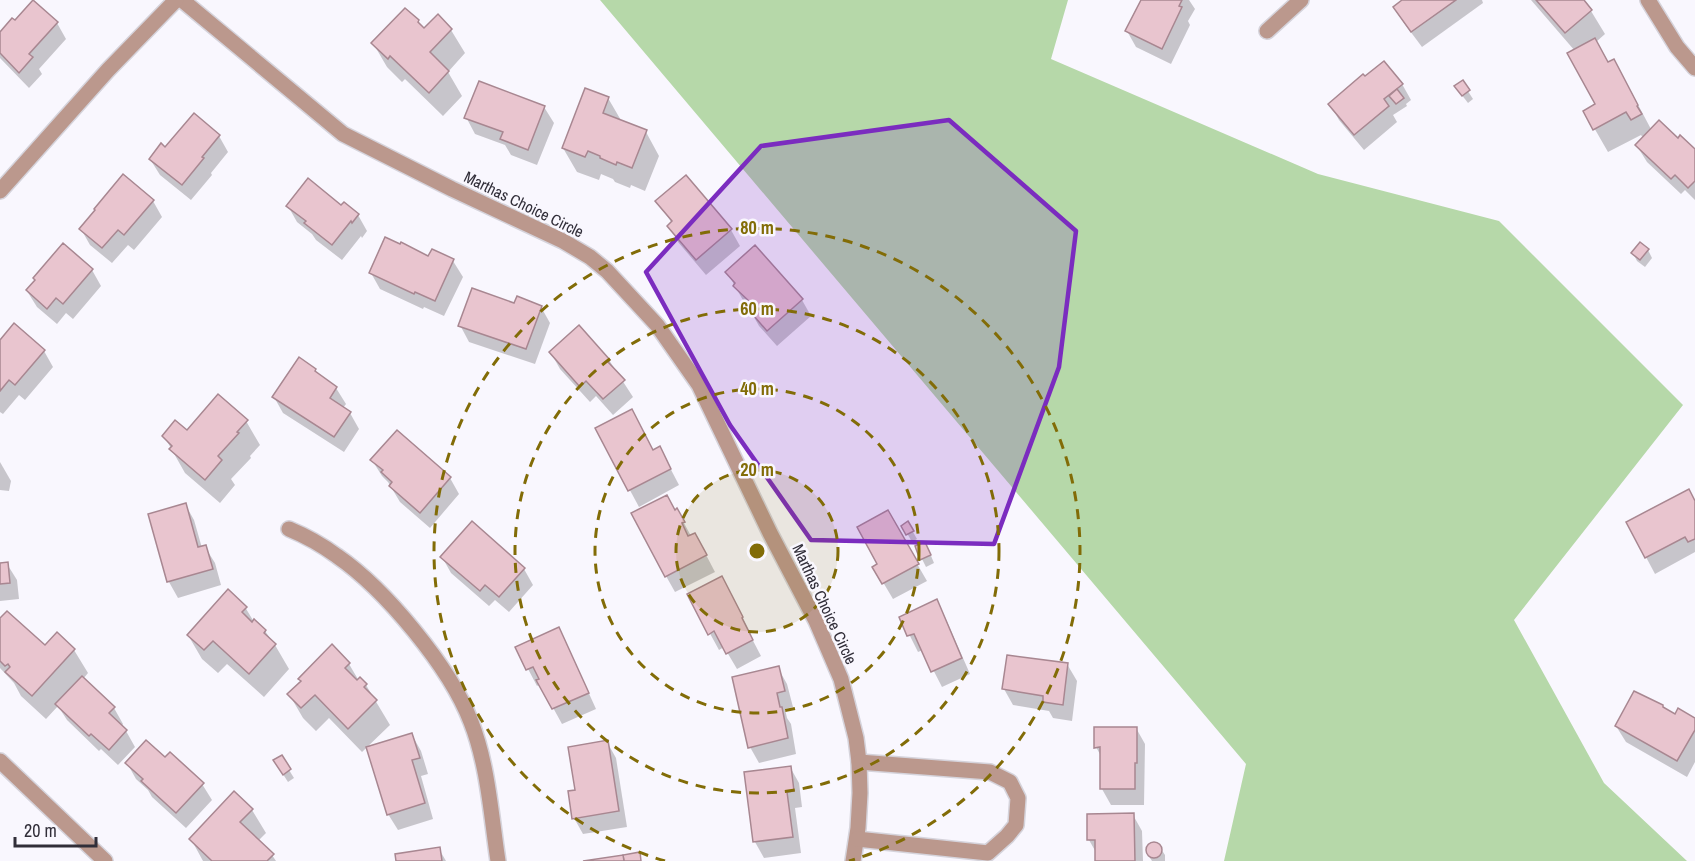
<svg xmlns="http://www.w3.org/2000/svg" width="1695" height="861" font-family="'Archivo Narrow',sans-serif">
<rect width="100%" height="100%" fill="#f9f7fe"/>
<path fill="#b6d8a9" d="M600,0H1068L1051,59L1318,174L1499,221L1683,405L1514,620L1604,783L1687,861H1224L1246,764Z"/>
<g fill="#0003">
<path d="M1142,0H1189L1195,9L1188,21L1190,25L1171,64L1136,47L1127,31Z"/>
<path d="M1405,0H1482L1483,3L1422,47L1404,23L1395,7Z"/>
<path d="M1531,0H1582L1591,11L1605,34L1596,42L1608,63L1627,84L1652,131L1678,140L1695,151V200L1685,190L1681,194L1647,162L1637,146L1644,139L1641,135L1608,152L1585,112L1597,105L1575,51Z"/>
<path d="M418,21L424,30H451L465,53L448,72L462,96L443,116L405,79L402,82L387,67L373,43Z"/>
<path d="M15,22L57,23L66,39L39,69L42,74L29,88L0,58V34Z"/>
<path d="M1462,82L1473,99L1468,103L1461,94Z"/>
<path d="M1402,84L1411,100L1406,104L1407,106L1393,115L1397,122L1364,150L1339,120L1330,104Z"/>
<path d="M608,98L622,122L646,132L659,156L645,191L631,185L630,188L615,182L613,179L601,174L599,180L577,172L563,148Z"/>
<path d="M544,107L554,123L537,165L511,155L505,145L475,134L466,117Z"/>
<path d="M219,136L228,152L211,173L212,175L191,200L160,175L150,159L165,149Z"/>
<path d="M153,201L162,217L134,250L128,245L112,263L90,245L81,229Z"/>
<path d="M657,201L731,230L740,246L706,275L678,242L669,226L672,223Z"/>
<path d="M288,206L342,207L358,215L367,231L362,238L361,236L342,260L316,240L312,234L297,222Z"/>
<path d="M755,247L802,300L811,316L777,346L759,326L750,310L751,309L744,302L727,272Z"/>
<path d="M1648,250L1652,258L1645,267L1637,261L1633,253Z"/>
<path d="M429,258L453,261L463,277L444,316L424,307L423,309L380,289L371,273Z"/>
<path d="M92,270L101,286L73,319L66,313L57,324L37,307L27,291Z"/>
<path d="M515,305L541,307L550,323L535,364L469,342L460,325Z"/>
<path d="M0,342L44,351L53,367L25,400L19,395L3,414L0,412Z"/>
<path d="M551,353L609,360L633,397L613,415L596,396L590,402L560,369Z"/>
<path d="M315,370L319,376L336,388L346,404L343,408L350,413L359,429L344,452L283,413L274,397Z"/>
<path d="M246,421L260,445L250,456L251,458L231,479L235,485L220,503L185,473L164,436Z"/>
<path d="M597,429L668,464L679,485L639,507Z"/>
<path d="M372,460L450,478L459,494L430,528L400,502L388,482L382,476Z"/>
<path d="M0,462L11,481L9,491L0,490Z"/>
<path d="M1695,503V552L1655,574L1628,523Z"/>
<path d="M185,504L194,520L202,548L205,547L215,563L221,585L178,598L169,582L150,515Z"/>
<path d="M677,510L691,536L704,551L715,572L675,592L666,576L675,511Z"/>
<path d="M887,512L927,581L893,599L874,567L879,565Z"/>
<path d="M908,523L917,539L912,542L903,526Z"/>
<path d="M929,551L934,563L926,567L922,559Z"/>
<path d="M442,557L524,569L533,585L509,612L495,600L489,606L451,573Z"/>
<path d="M0,562L2,565L7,564L17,580L19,599L0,601Z"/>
<path d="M731,594L751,634L750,635L761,656L737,669L724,647L719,650L689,595Z"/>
<path d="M936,601L945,617L970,674L942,687L923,650L918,652L901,618Z"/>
<path d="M245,607L254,622L265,631L275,645L289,669L264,697L227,664L218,673L202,659L188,635Z"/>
<path d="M0,621L45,647L74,650L88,673L83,679L114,708L123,724L121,727L126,731L135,747L118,765L101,749L99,751L67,720L58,706L46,719L21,696L14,683L0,668Z"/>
<path d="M558,629L567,645L596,709L562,724L540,684L537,686L517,648Z"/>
<path d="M349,664L359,681L366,685L390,725L362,752L329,718L316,731L303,718L289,694L302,682L300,679Z"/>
<path d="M1067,664L1077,681L1072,721L1053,718L1049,711L1013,705L1004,689Z"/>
<path d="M778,668L787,684L793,707L785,709L787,718L791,724L796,754L759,763L750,747Z"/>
<path d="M1664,710L1675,716L1695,719V762L1687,777L1626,742L1616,726Z"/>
<path d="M1136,728L1145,744L1144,805H1111L1102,789L1101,756L1096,747Z"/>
<path d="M412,735L421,751L428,774L421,776L433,819L398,830L388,814Z"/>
<path d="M607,742L616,758L627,827L583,834L574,818L576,791Z"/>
<path d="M281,757L294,778L288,782L279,768Z"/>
<path d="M127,763L202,784L212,800L186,828L152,797L148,790L136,779Z"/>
<path d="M790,767L799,783L802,807L795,808L801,853L764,858L755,842Z"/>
<path d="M252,810L266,833L258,841L272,855L276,861H203L191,839Z"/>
<path d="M1133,815L1142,831L1143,861H1097V854L1089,840Z"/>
<path d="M1157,843L1165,855V861H1152L1147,853V848L1151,844Z"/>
<path d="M439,849L446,861H397Z"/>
</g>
<g fill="#e9c5cf" stroke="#a88791" stroke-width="1.5">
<path d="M33,0L58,22L29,54L33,57L19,73L0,53V32L12,18L15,20Z"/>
<path d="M1141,0H1182L1179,6L1182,7L1162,49L1125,31Z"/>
<path d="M1402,0H1456L1411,32L1393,7Z"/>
<path d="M1536,0H1584L1592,10L1565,33Z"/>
<path d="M405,8L419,20L418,22L424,28L438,14L452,29L430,52L449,71L429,93L390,56L388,59L371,43Z"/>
<path d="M1595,38L1608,62L1614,59L1638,105L1637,106L1642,114L1631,120L1626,112L1593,130L1583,111L1595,104L1567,53Z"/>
<path d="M1384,61L1403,84L1384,99L1389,106L1354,135L1328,104L1363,74L1365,76Z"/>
<path d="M1463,80L1470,90L1462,96L1454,86Z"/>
<path d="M479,81L545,106L528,150L500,139L503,132L464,118Z"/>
<path d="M585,88L609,97L603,113L647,130L632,168L617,162L616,165L600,158V156L588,151L585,157L562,148Z"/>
<path d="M1397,89L1404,98L1396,104L1389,96Z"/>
<path d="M194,113L220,135L202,157L204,158L182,185L149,159L161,143L165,147Z"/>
<path d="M1659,120L1678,138L1680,135L1695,149V181L1688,188L1675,175L1671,179L1635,145Z"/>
<path d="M123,174L154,200L124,235L118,230L102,248L79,229L95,210L94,209Z"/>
<path d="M686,175L732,229L696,260L667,226L672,221L655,201Z"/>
<path d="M308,178L341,205L344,202L359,214L352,223L351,221L332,245L304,223L306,221L286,206Z"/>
<path d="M385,237L400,244L401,242L428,256L432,249L454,259L435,301L415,292L414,294L369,273Z"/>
<path d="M1640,242L1649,249L1640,260L1631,253Z"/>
<path d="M63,243L93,269L63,304L56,298L47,309L26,290L35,280L33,278Z"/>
<path d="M755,245L803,299L767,331L748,309L753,305L733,286L735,283L725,272Z"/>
<path d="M472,288L514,303L517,296L542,306L526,349L458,326Z"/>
<path d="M14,323L45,350L15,385L9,380L0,391V340Z"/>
<path d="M579,325L610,360L608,362L625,380L603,399L586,381L580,387L549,352Z"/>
<path d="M299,357L316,369L315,371L337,387L330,398L351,412L334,437L272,397Z"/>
<path d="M218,394L248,420L237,432L239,433L218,456L222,460L205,480L169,449L172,446L162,436L175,420L187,430Z"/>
<path d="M632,409L653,450L660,446L671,469L628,491L595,428Z"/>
<path d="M397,430L451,477L420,513L389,486L392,482L381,472L383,470L370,460Z"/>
<path d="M1689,489L1695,501V539L1688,542L1685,537L1645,558L1626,522Z"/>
<path d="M667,495L675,510L677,508L685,522L682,523L688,536L695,533L707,555L665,577L631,513Z"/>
<path d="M186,503L198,547L206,545L213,569L167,582L148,514Z"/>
<path d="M888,510L919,564L882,584L872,567L877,564L857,527Z"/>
<path d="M472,521L525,568L499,597L485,585L480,591L440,557Z"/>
<path d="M908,521L914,531L906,535L901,526Z"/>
<path d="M925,542L931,555L920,560L915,546Z"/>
<path d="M8,562L10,583L0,584V563Z"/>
<path d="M722,576L743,617L742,618L753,640L726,654L714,631L708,635L687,594Z"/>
<path d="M228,589L247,607L242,612L252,622L254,619L266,630L264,633L276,644L249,674L213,641L204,650L187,635Z"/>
<path d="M937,599L962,658L931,672L914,634L907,636L899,617Z"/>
<path d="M7,611L45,645L57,632L75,649L32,696L5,672L10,667L8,664L5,666L0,661V618Z"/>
<path d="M559,627L589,693L552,709L536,680L539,679L533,667L526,670L515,647Z"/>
<path d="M332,644L350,663L345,668L357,680L360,677L367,684L364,687L377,700L348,729L315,695L301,708L287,694L301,681L298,679Z"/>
<path d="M1007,655L1068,663L1063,705L1043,702V696L1002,689Z"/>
<path d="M779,666L785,691L777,693L780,707H782L788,738L748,748L732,677Z"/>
<path d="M82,676L115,707L109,713L127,730L109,750L91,734L89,736L55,704Z"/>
<path d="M1634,691L1663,705V707L1675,714L1678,708L1695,718V730L1677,761L1615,726Z"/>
<path d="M1094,727H1137V763H1135V789H1100V747L1094,748Z"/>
<path d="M412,733L420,758L412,760L425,803L387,815L366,747Z"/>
<path d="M146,740L165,757L170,752L204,783L176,813L141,781L143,779L125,763Z"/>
<path d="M608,740L619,811L572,819L568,791L575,790L568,747Z"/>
<path d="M282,755L291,769L283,775L273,760Z"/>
<path d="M791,766L794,791L787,792L793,837L753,842L744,772Z"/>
<path d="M234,791L253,809L240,822L274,854L267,861H212L189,839Z"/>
<path d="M1134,813L1135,861H1095V840H1087V814Z"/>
<circle cx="1154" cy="850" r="8"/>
<path d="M440,847L442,861H396L395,854Z"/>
<path d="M640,852L641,861H624L623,855Z"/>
<path d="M623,855L624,861H583Z"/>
</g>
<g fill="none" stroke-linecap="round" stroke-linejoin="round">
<g stroke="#d5d3db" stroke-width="18">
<g id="minor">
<path d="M182,0L343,134L452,189L563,241L590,257L607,271L657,325L699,385L770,533L816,621L841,679L856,738L859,762L860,793L858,828L853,861"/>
<path d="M1648,0L1677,47L1695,68"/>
<path d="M1267,31L1301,0"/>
<path d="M0,191L108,70L176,0"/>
<path d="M289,529C306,536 322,545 337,556C385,589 450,667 471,722C488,765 491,815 498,861"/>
<path d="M0,761L105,861"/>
<path d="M857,839L988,853L1007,836L1016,825L1018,798L1010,782L990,772L859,762"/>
</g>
</g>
<use href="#minor" stroke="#bb988d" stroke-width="15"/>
</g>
<path fill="#7b2cbf" fill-opacity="0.2" stroke="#7b2cbf" stroke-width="4.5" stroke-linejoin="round" d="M949,120L1076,231L1059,367L994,544L811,540L730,425L646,272L761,146Z"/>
<circle cx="757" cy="551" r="81" fill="#826c07" fill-opacity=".12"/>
<g fill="none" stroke="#826c07" stroke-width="3" stroke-dasharray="10 8">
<circle cx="757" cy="551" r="81"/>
<circle cx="757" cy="551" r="162"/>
<circle cx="757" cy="551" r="242"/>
<path d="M665 861A323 323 0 1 1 849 861"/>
</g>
<g text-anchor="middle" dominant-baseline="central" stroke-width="5" stroke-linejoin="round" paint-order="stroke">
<g font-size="16" fill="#312e39" stroke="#f9f7fe">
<text transform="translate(524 204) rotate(26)">Marthas Choice Circle</text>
<text transform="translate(825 604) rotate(65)">Marthas Choice Circle</text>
</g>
</g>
<circle cx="757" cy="551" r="9" fill="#826c07" stroke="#f9f7fe" stroke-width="3"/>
<g font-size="18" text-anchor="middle" font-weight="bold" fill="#826c07" stroke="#f9f7fe" stroke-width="5" stroke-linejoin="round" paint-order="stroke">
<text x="757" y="234">80 m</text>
<text x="757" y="315">60 m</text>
<text x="757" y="395">40 m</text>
<text x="757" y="476">20 m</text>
</g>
<path d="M15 837v9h81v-9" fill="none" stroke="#312e39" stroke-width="3"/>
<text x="24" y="837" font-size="18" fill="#312e39" stroke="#f9f7fe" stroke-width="4.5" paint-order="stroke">20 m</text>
</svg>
